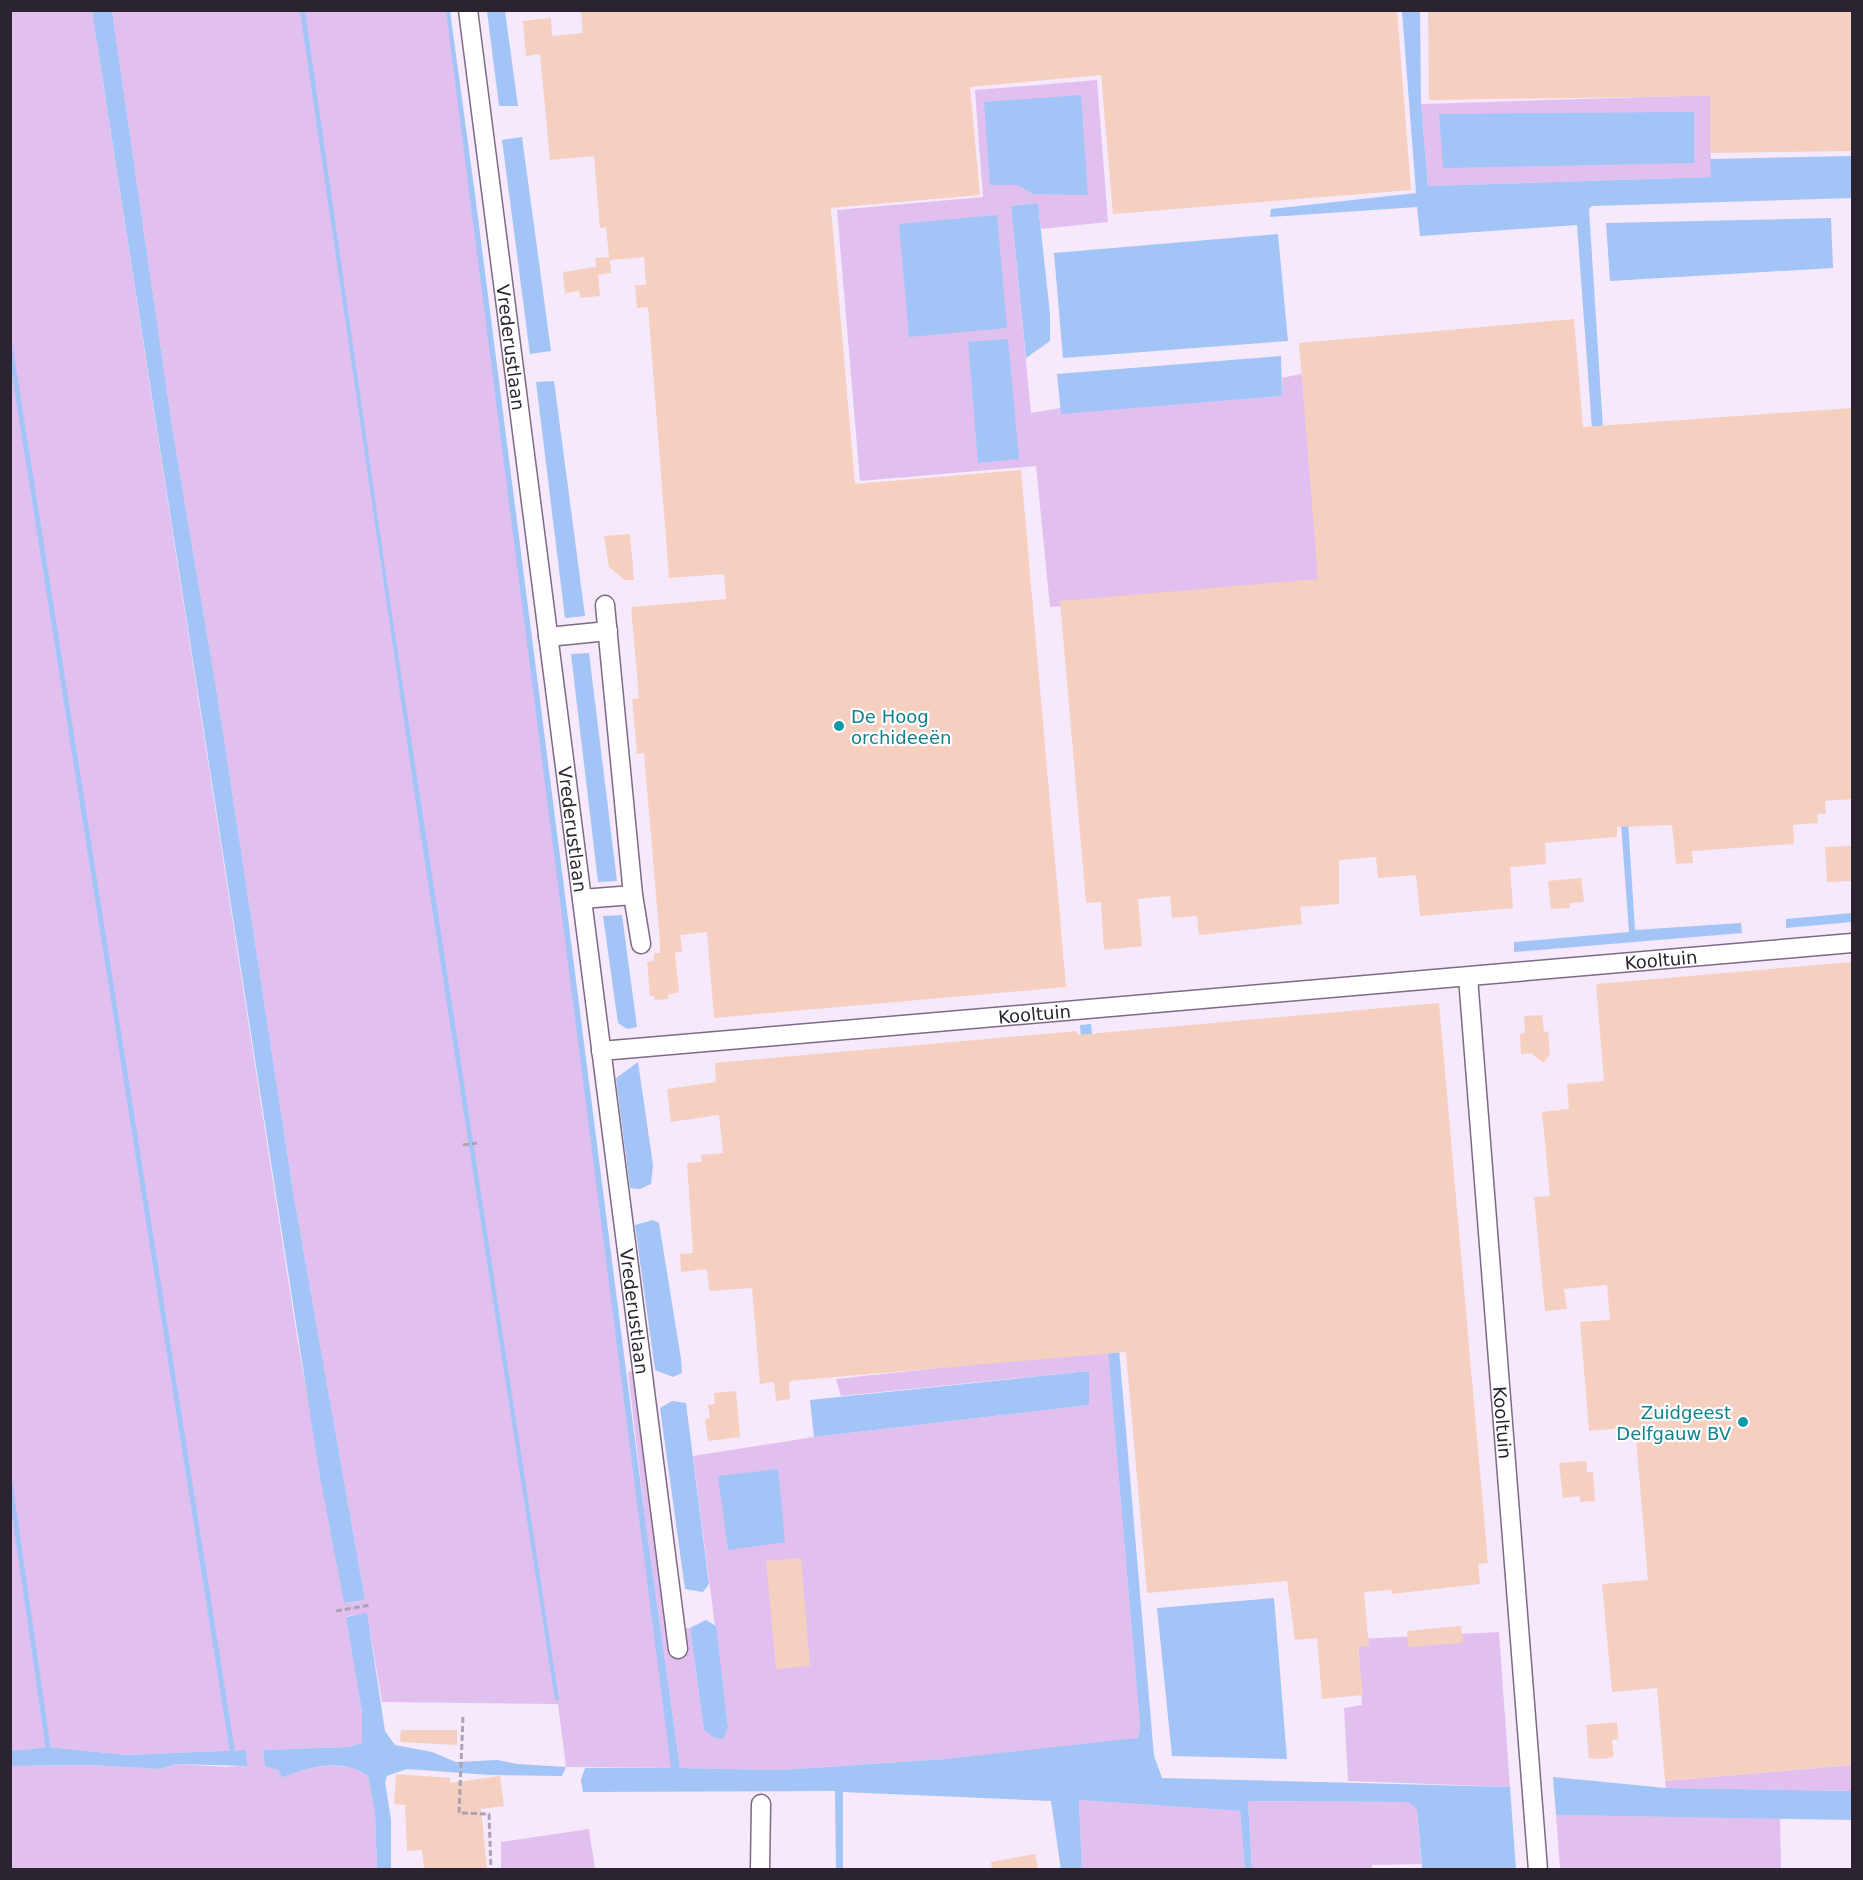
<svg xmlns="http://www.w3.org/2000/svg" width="1863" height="1880" font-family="'DejaVu Sans',sans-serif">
<rect width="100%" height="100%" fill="#f6e9fb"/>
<g fill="#e1c0f0">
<path d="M11,11H92L297,1337L344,1603L365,1600L293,1191L216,687L173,433L112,11H447L673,1768L566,1767L558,1704L382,1702L367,1614L347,1616L362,1712V1743L348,1747L263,1750L268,1766L278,1770L282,1778C307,1766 344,1759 368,1776L375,1814L377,1869H11L10,1766L92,1765L160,1769L176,1764L227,1767L248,1765L246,1750L127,1755L48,1747L11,1751Z"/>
<path d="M1097,80L1108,222L1041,229L1038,203L1011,206L1031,413L1061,408V413L1282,396V378L1309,372L1321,582L1050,607L1036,466L860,481L837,210L983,197L975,90Z"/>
<path d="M1711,95V177L1428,186L1421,104Z"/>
<path d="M1108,1350L1140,1726L1138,1739L945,1759L781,1770L680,1768L645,1518L628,1372L636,1370L682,1628H690L704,1730L728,1726L693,1456L814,1437L1088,1405V1371L841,1396L836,1379Z"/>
<path d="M1499,1632L1510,1787L1348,1781L1344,1708L1362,1705L1358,1639Z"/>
<path d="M1852,1765V1791L1666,1788L1665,1781Z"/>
<path d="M1079,1800L1240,1811L1245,1869H1082Z"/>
<path d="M1248,1801L1408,1802L1417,1808L1421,1864L1372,1865V1870L1252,1869Z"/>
<path d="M1556,1815L1780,1818L1781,1869H1560Z"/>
<path d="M589,1829L595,1869H501V1842Z"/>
</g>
<g fill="#a3c4f6">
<path d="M92,11H112L173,433L216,687L293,1191L365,1600L344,1603L319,1471Z"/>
<path d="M300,11H305L387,582L559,1700H555L419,824Z"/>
<path d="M446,11H450L476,202L645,1518L680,1768L781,1770L945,1759L1138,1738L1140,1726L1080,1025L1091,1024L1154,1756L1162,1778L1510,1787L1516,1869H1422L1417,1809L1408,1802L1248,1801L1252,1869L1245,1870L1240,1811L1079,1800L1082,1869L1061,1870L1051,1801L843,1792V1869L836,1870L835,1791L583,1792L581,1780L585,1768H671Z"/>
<path d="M487,11H505L518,106H499Z"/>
<path d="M1402,11H1420L1421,104L1428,186L1711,177L1710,159L1852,156V198L1592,206L1589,209L1635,930L1741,923L1742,933L1514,952V942L1629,932L1577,225L1420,236L1417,207L1270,217L1271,209L1416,193Z"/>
<path d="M1081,95L1088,195L1033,194L1018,185H990L984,102Z"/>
<path d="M1694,112V163L1443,168L1439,114Z"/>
<path d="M522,137L551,351L530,354L502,140Z"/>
<path d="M1038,203L1050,314V341L1026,358L1011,206Z"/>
<path d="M997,215L1007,328L909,337L899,224Z"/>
<path d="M1831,218L1833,268L1610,281L1606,223Z"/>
<path d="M1278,234L1288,341L1063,358L1054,253Z"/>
<path d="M1008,339L1019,459L978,463L968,342Z"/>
<path d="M1281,356L1282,396L1061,414L1057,374Z"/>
<path d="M554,381L585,616L565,618L536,382Z"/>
<path d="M589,653L617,881L598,882L571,654Z"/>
<path d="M1852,913V922L1786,928V919Z"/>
<path d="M622,915L637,1027L627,1029L618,1023L603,916Z"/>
<path d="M638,1062L653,1165L651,1184L640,1189L630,1188L616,1078Z"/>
<path d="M653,1220L659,1223L681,1359L682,1373L673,1377L655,1370L635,1225Z"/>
<path d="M1089,1371V1405L814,1437L810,1400Z"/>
<path d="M672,1401L686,1403L709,1584L703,1592L685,1589L660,1408Z"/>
<path d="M778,1469L785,1542L728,1550L718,1476Z"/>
<path d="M1274,1598L1287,1759L1172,1756L1157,1608Z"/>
<path d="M367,1613L385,1731L395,1745L432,1752L456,1762L497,1760L517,1764L566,1767L562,1776L490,1775L407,1769L387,1776L385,1782L391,1820V1869H377L375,1814L368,1776C344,1758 307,1766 282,1778L278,1770L265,1766L263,1750L348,1747L362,1743V1712L346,1617Z"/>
<path d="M706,1620L716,1626L728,1727L723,1739L715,1738L704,1730L690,1628Z"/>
<path d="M48,1747L127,1755L246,1750L248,1766L176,1764L160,1769L92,1765L11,1766V1751Z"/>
<path d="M1553,1777L1666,1788L1852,1791V1820L1556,1815Z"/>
</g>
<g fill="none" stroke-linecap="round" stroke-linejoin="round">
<g stroke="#a3c4f6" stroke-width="5">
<path d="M10,346L232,1749"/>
<path d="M10,1483L48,1747"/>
</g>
</g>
<g fill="#f5d0c1">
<path d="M581,10H1397L1411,190L1113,214L1101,75L970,87L980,195L831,208L855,484L1021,470L1066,987L714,1018L707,932L680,935L682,952H675L679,992L668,995V999L655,1000L654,996H650L647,962L654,961V953H660V942L644,753L637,754L632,699L639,698L631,607L726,599L724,574L669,578L648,307L637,308L635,285H646L644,257L610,260L611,273L598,275L600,296L580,298L579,291L565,293L563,272L596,267L595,258L609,257L606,227L600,228L594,156L550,160L540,54L526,56L523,21L551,18L552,36L583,33Z"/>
<path d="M1428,10H1852V151L1710,153V96L1429,100Z"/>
<path d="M1574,319L1583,427L1852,408V799L1825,801L1826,814H1817L1818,823L1793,825L1794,844L1692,851L1693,863L1676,864L1672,825L1617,827V837L1545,843L1546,864L1510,867L1513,908L1420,916L1416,875L1378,878L1376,857L1339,860V904L1300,907L1302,924L1199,935L1197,916L1172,918L1170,896L1138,899L1142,946L1104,950L1101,902L1086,903L1060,601L1318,579L1299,343Z"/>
<path d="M630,534L634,580H625L609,567L604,536Z"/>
<path d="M1852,846V881L1827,882L1825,847Z"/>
<path d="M1581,878L1584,902L1569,903L1570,908L1551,909L1548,881Z"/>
<path d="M1852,962V1765L1665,1781L1657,1688L1612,1692L1602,1584L1648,1580L1635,1427L1589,1431L1580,1322L1610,1320L1607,1285L1564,1289L1567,1309L1545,1311L1534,1197L1550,1196L1542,1112L1569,1109L1567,1084L1604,1081L1596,984Z"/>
<path d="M1439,1003L1488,1563L1478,1564L1480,1584L1392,1594V1590L1364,1592L1369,1646L1358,1647L1363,1695L1322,1699L1317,1638L1295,1640L1287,1581L1147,1593L1126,1352L789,1381L790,1399L776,1401L774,1382L760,1384L752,1288L709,1291L707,1269L681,1272L680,1254L693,1253L687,1163L702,1162L701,1155L723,1153L719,1115L671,1122L667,1089L716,1082L715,1063L1077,1031V1035Z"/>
<path d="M1542,1015L1544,1032L1548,1031L1550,1054L1543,1063L1531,1053L1521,1054L1520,1034L1525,1033L1524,1016Z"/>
<path d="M736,1391L740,1437L708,1441L705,1419L710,1418L708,1405L715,1404L714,1393Z"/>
<path d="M1586,1461L1587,1472H1593L1595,1501L1580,1502V1496L1563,1498L1559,1463Z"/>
<path d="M801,1558L810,1666L776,1669L766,1561Z"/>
<path d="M1461,1626L1463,1643L1408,1647L1407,1631Z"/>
<path d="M1617,1722L1618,1739L1612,1740L1614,1756L1605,1759L1589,1758L1586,1725Z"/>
<path d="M401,1730H457V1745L400,1742Z"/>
<path d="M396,1774L450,1778V1783L500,1776L504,1806L481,1809L487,1869H424L422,1850L407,1851L405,1805L394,1804Z"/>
<path d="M1035,1854L1038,1869H992L991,1862Z"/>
</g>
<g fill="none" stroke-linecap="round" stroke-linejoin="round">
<g stroke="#7d6a86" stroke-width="21">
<g id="minor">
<path id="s1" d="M468,10L678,1649"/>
<path d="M605,605L633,895L641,944"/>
<path d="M548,637L608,631"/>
<path d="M582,899L633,895"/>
<path id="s2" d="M1468,977L1538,1870"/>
<path id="s3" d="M601,1051L1852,943"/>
<path d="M760,1870L761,1804"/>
</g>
</g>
<g stroke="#ada2b1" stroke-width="3" stroke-dasharray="6 3" stroke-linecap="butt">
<path d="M463,1145L477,1143"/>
<path d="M336,1611L370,1605"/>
<path d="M463,1717L459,1813L489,1814L491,1870"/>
</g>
<use href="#minor" stroke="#fff" stroke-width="18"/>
</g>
<g fill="#0f9aa8" stroke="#fff" stroke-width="2">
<circle cx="839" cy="726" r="6"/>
<circle cx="1743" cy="1422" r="6"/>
</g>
<g text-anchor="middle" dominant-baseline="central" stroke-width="4.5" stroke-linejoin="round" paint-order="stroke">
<g font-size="18" fill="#2b232f" stroke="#fff">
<text stroke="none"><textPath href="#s1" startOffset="340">Vrederustlaan</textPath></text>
<text stroke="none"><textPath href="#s1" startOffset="826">Vrederustlaan</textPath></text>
<text stroke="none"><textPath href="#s3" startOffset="1064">Kooltuin</textPath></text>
<text stroke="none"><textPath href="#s3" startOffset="435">Kooltuin</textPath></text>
<text stroke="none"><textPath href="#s1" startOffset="1312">Vrederustlaan</textPath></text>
<text stroke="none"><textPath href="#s2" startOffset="447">Kooltuin</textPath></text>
</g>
<g font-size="18" fill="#0d838f" stroke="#fff" text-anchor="start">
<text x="851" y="716">De Hoog<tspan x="851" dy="21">orchideeën</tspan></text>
<text x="1731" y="1412" text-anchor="end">Zuidgeest<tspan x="1731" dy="21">Delfgauw BV</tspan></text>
</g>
</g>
<rect width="1863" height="1880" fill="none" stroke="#2b232f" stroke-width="24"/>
</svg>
